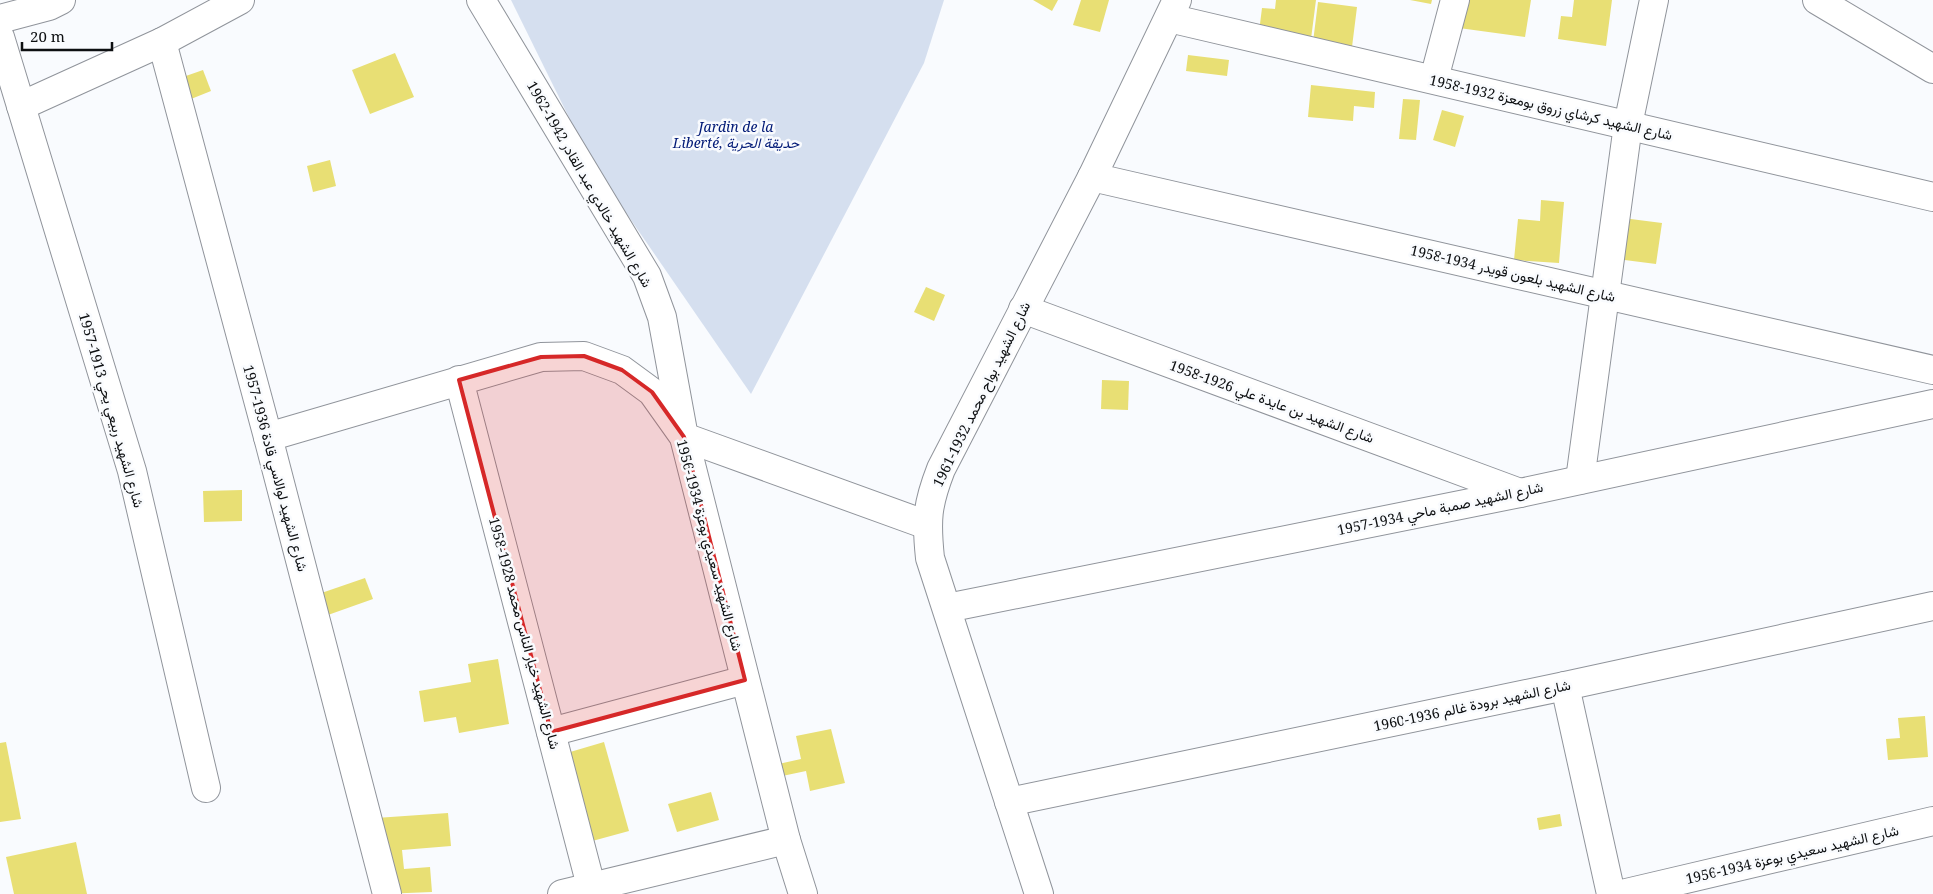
<svg xmlns="http://www.w3.org/2000/svg" width="1933" height="894" font-family="'Noto Serif',Vazirmatn,serif">
<rect width="100%" height="100%" fill="#f9fbfe"/>
<path fill="#d5dfef" d="M511,0H944L924,63L751,394L591,162Z"/>
<g fill="#e8df74">
<path d="M1033,0H1058L1052,11Z"/>
<path d="M1081,0H1109L1100,32L1073,25Z"/>
<path d="M1276,0H1316L1311,39L1259,32L1262,8L1275,9Z"/>
<path d="M1410,0H1432L1431,4Z"/>
<path d="M1463,0H1531L1525,37L1459,28Z"/>
<path d="M1574,0H1612L1606,46L1558,39L1561,16L1572,17Z"/>
<path d="M1318,2L1357,7L1352,47L1313,42Z"/>
<path d="M395,53L414,97L370,114L352,70Z"/>
<path d="M1188,55L1229,60L1227,76L1186,71Z"/>
<path d="M203,70L211,91L191,99L183,77Z"/>
<path d="M1311,85L1375,92L1374,108L1354,106L1353,121L1308,117Z"/>
<path d="M1403,99L1420,100L1416,140L1399,139Z"/>
<path d="M1442,110L1464,116L1455,147L1433,140Z"/>
<path d="M330,160L336,186L313,192L307,166Z"/>
<path d="M1541,200L1564,202L1559,263L1514,260L1518,219L1540,221Z"/>
<path d="M1615,217L1662,223L1656,264L1609,258Z"/>
<path d="M926,287L945,295L934,321L914,312Z"/>
<path d="M1102,380L1129,381L1128,410L1101,409Z"/>
<path d="M242,490V521L204,522L203,491Z"/>
<path d="M365,578L373,599L311,621L304,599Z"/>
<path d="M498,659L509,724L459,733L456,717L424,722L419,691L471,682L468,664Z"/>
<path d="M1925,716L1928,757L1888,760L1886,739L1900,738L1898,718Z"/>
<path d="M831,729L845,783L810,791L806,771L768,779L765,767L801,759L796,736Z"/>
<path d="M6,742L21,819L0,822V743Z"/>
<path d="M604,742L629,831L585,843L560,755Z"/>
<path d="M711,792L719,820L677,832L668,804Z"/>
<path d="M448,813L451,846L402,850L404,869L430,867L432,892L382,894L376,818Z"/>
<path d="M1560,814L1562,826L1539,830L1537,818Z"/>
<path d="M76,842L87,894H14L6,857Z"/>
</g>
<g fill="none" stroke-linecap="round" stroke-linejoin="round">
<g stroke="#90949b" stroke-width="30">
<g id="street">
<path d="M481,0L647,276L662,317L684,437L927,525"/>
<path d="M1817,0L1933,69"/>
<path d="M1169,18L1933,197"/>
<path d="M0,37L132,471L206,788"/>
<path d="M162,42L268,437L387,894"/>
<path d="M1434,79L1455,0"/>
<path d="M21,106L162,42L240,0"/>
<path d="M1092,177L1933,370"/>
<path d="M1023,309L1520,493"/>
<path d="M459,380L591,886"/>
<path d="M268,437L541,357L584,356L622,370L652,392L684,437L786,840L803,894"/>
<path d="M1580,480L1628,125L1654,0"/>
<path d="M947,608L1520,493L1933,404"/>
<path d="M1565,686L1611,894"/>
<path d="M551,732L745,680"/>
<path d="M1009,802L1565,686L1933,606"/>
<path d="M562,894L786,840"/>
<path d="M1622,894L1933,821"/>
</g>
</g>
<g stroke="#90949b" stroke-width="30">
<g id="secondary">
<path d="M0,19L49,6L61,0"/>
<path d="M1039,894L930,558C926,520 927,505 941,469L1092,177L1177,0"/>
</g>
</g>
<use href="#street" stroke="#fff" stroke-width="28"/>
<use href="#secondary" stroke="#fff" stroke-width="28"/>
</g>
<path fill="#d62828" fill-opacity="0.2" stroke="#d62828" stroke-width="4" stroke-linejoin="round" d="M584,356L622,370L652,392L684,437L745,680L551,732L459,380L541,357Z"/>
<g text-anchor="middle" dominant-baseline="central" stroke-width="5" stroke-linejoin="round" paint-order="stroke">
<g font-size="14" fill="#0d0f11" stroke="#f9fbfe">
<text transform="translate(1551 107) rotate(13)">شارع الشهيد كرشاي زروق بومعزة 1932-1958</text>
<text transform="translate(590 184) rotate(60)">شارع الشهيد خالدي عبد القادر 1942-1962</text>
<text transform="translate(1513 273) rotate(13)">شارع الشهيد بلعون قويدر 1934-1958</text>
<text transform="translate(981 394) rotate(-64)">شارع الشهيد بواح محمد 1932-1961</text>
<text transform="translate(1272 401) rotate(20)">شارع الشهيد بن عايدة علي 1926-1958</text>
<text transform="translate(112 410) rotate(74)">شارع الشهيد ربيعي يحي 1913-1957</text>
<text transform="translate(276 468) rotate(75)">شارع الشهيد لوالاسي قادة 1936-1957</text>
<text transform="translate(1440 508) rotate(-12)">شارع الشهيد صمبة ماحي 1934-1957</text>
<text transform="translate(710 545) rotate(75)">شارع الشهيد سعيدي بوعزة 1934-1956</text>
<text transform="translate(525 633) rotate(75)">شارع الشهيد خيار الناس محمد 1928-1958</text>
<text transform="translate(1472 705) rotate(-12)">شارع الشهيد برودة غالم 1936-1960</text>
<text transform="translate(1792 854) rotate(-13)">شارع الشهيد سعيدي بوعزة 1934-1956</text>
</g>
<g font-size="14" font-style="italic" fill="#001976" stroke="#f9fbfe">
<text x="736" y="126">Jardin de la<tspan x="736" dy="16">Liberté, حديقة الحرية</tspan></text>
</g>
</g>
<path d="M22 42v8h90v-8" fill="none" stroke="#0d0f11" stroke-width="2.5"/>
<text x="30" y="42" font-size="15" fill="#0d0f11" stroke="#f9fbfe" stroke-width="4" paint-order="stroke">20 m</text>
</svg>
